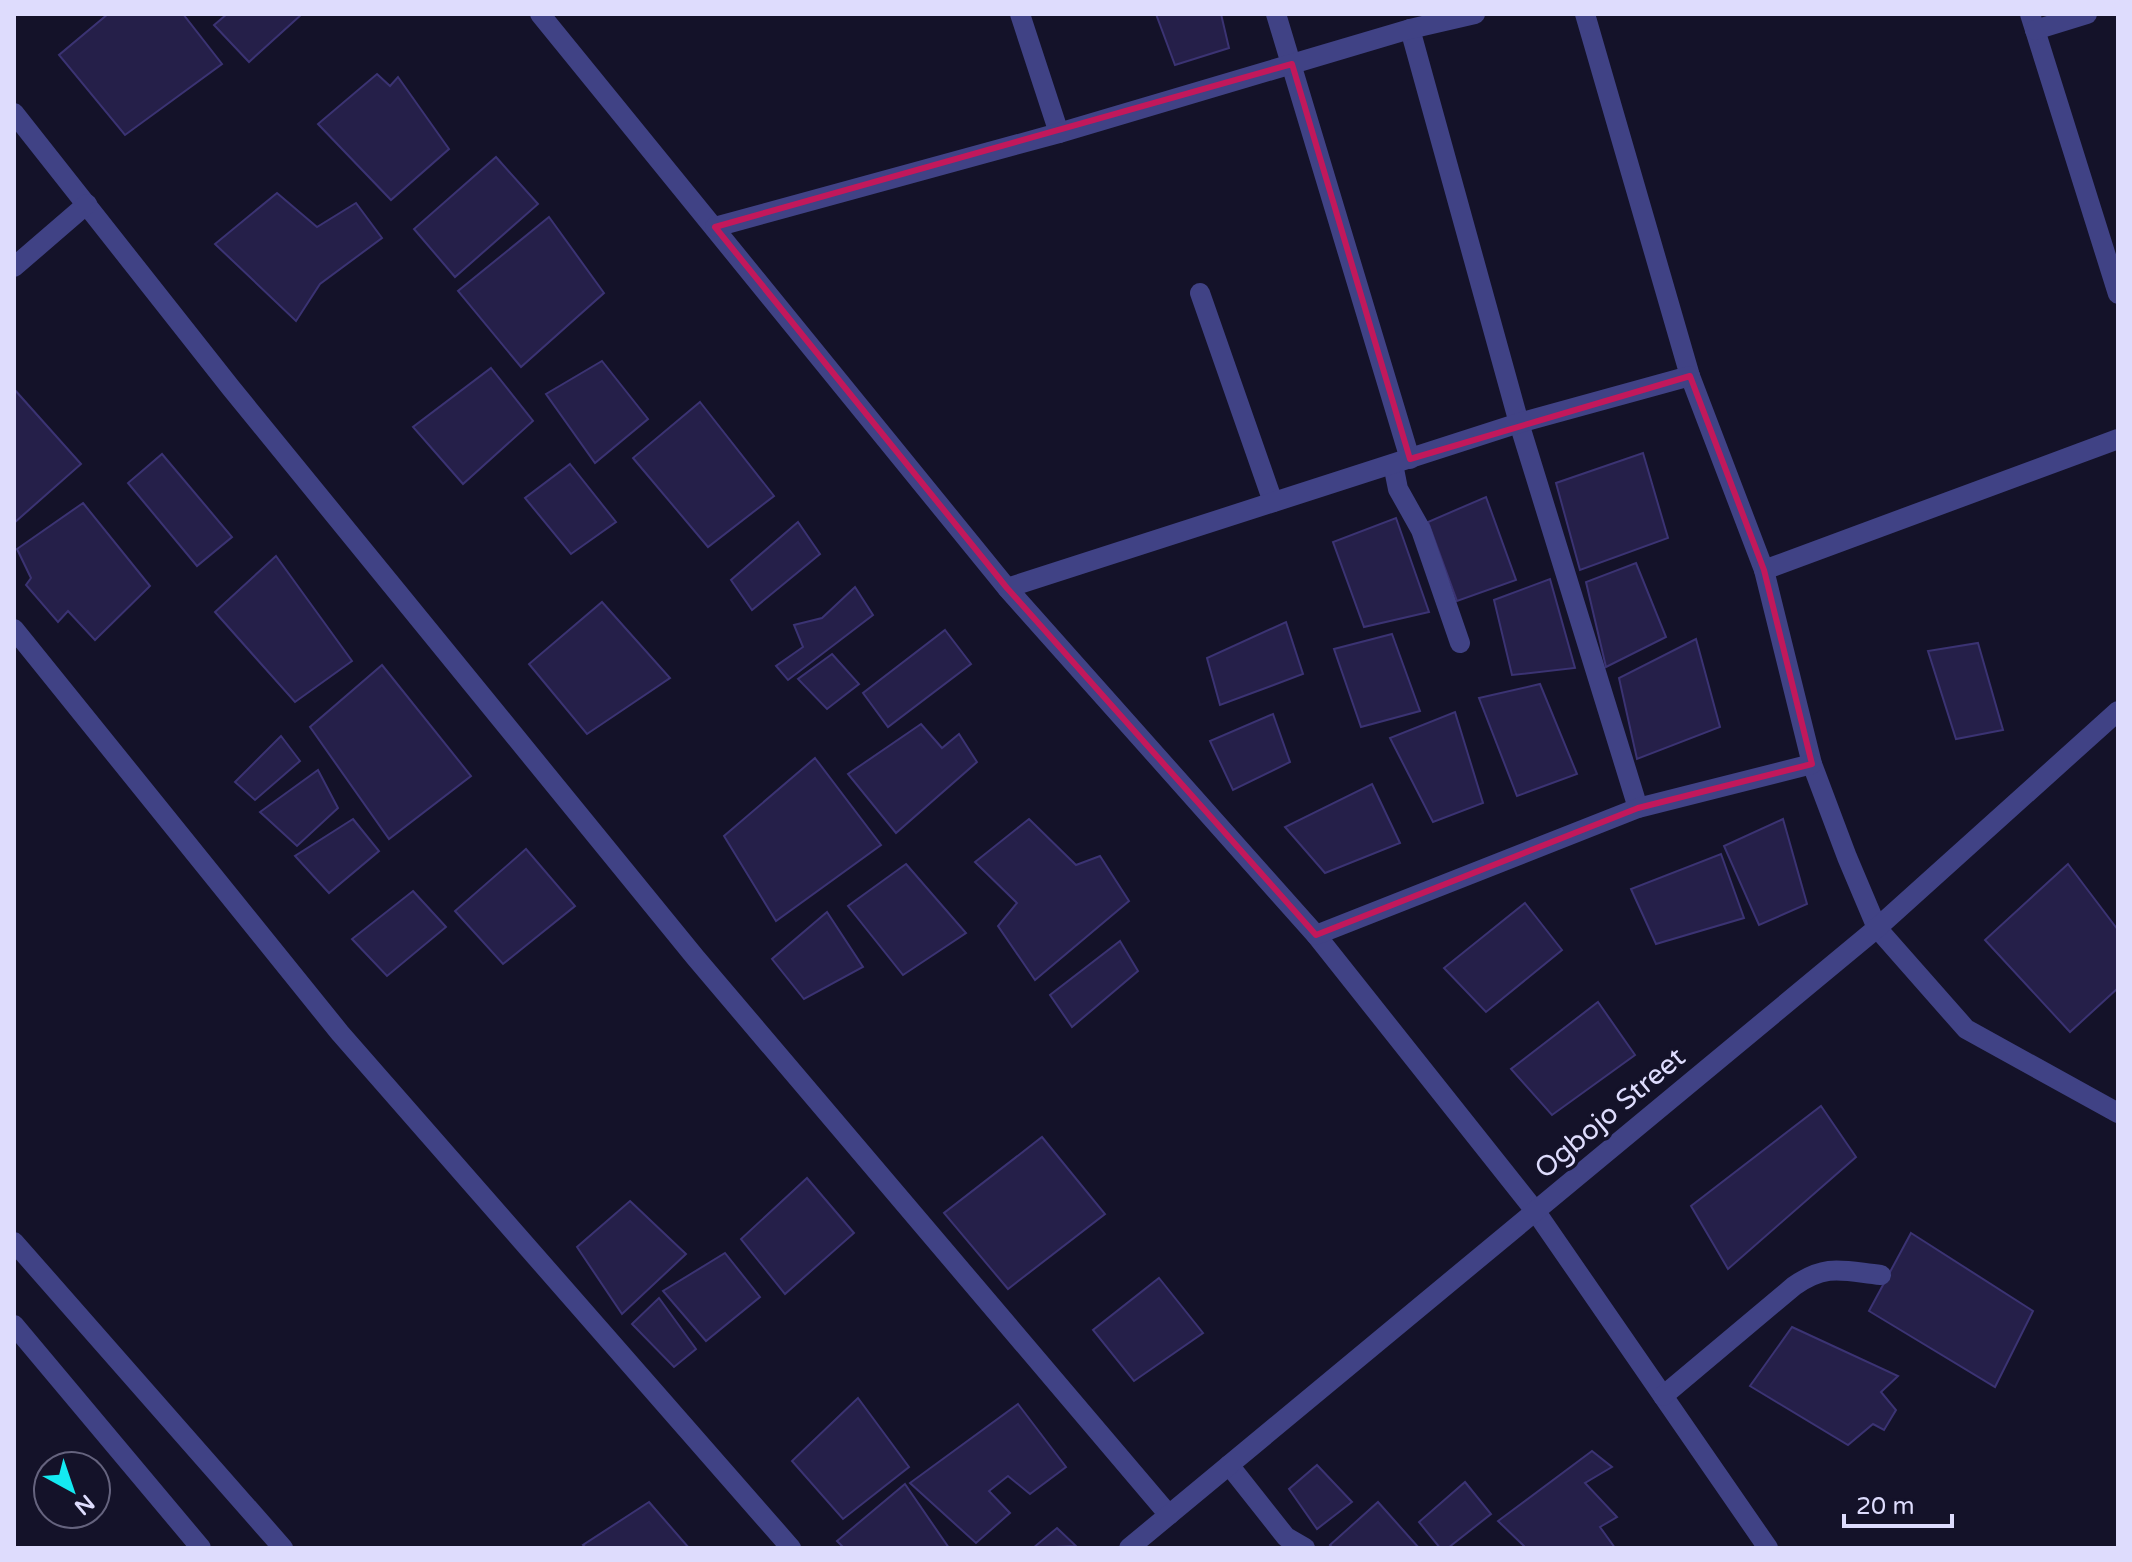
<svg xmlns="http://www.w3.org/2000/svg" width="2132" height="1562" font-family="'Varela Round',sans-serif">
<rect width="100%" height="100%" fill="#141229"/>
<g fill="#251f49" stroke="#3b3373" stroke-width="2">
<path d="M108,14H183L222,64L125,135L59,55Z"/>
<path d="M227,14H302L249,62L214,25Z"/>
<path d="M1156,14H1221L1229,48L1175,65Z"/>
<path d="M377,74L390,86L398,77L449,149L391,200L318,124Z"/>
<path d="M496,157L538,204L455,277L414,229Z"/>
<path d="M277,193L317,227L356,203L382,238L320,284L296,321L215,244Z"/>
<path d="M549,217L604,293L521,367L458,291Z"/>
<path d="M602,361L648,419L595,463L546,394Z"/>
<path d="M491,368L533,421L463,484L413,427Z"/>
<path d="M14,389L81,464L14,523Z"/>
<path d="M700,402L774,496L708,547L633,458Z"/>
<path d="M1643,453L1668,538L1580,570L1556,483Z"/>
<path d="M162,454L232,537L197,566L128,483Z"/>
<path d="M570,464L616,522L571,554L525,498Z"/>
<path d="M1486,497L1516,580L1457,601L1428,522Z"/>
<path d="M83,503L150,586L95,640L68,611L58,622L26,585L31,578L17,549Z"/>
<path d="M1396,518L1429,612L1364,627L1333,542Z"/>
<path d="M798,522L820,554L752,610L731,580Z"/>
<path d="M276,556L352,661L295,702L215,612Z"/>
<path d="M1636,563L1666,637L1606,667L1586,582Z"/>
<path d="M1550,579L1575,668L1512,675L1494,600Z"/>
<path d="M855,587L873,615L788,680L776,666L803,647L794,625L822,618Z"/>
<path d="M602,602L670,678L587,734L529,664Z"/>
<path d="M1286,622L1303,674L1220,705L1207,658Z"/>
<path d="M945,630L971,664L888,727L863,693Z"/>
<path d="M1392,634L1420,711L1361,727L1334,649Z"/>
<path d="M1696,639L1720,727L1637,759L1619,678Z"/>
<path d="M1978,643L2003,730L1956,739L1928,651Z"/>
<path d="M832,654L859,684L827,709L798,679Z"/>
<path d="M382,665L471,776L389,839L310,727Z"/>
<path d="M1540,684L1577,774L1517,796L1479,698Z"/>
<path d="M1455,712L1483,803L1433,822L1390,738Z"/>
<path d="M1273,714L1290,762L1233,790L1210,741Z"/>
<path d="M921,724L942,748L959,734L977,762L896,833L848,774Z"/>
<path d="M281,736L300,761L255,800L235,782Z"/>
<path d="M815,758L881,845L776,921L724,836Z"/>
<path d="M318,770L338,808L297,846L260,812Z"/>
<path d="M1372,784L1400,843L1325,873L1285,827Z"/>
<path d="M353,819L379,851L329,893L295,856Z"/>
<path d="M1029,819L1076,865L1100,856L1129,901L1035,980L998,926L1017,903L975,862Z"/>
<path d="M1783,819L1807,904L1759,925L1724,846Z"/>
<path d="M526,849L575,906L503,964L455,911Z"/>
<path d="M1721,854L1744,918L1656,944L1631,889Z"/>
<path d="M906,864L966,933L903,975L848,906Z"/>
<path d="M2068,864L2118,930V988L2070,1032L1985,940Z"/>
<path d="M413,891L446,927L387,976L352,939Z"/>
<path d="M1525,903L1562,950L1486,1012L1444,968Z"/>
<path d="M827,912L863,967L804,999L772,959Z"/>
<path d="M1120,941L1138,971L1072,1027L1050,995Z"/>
<path d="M1598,1002L1635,1055L1552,1115L1511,1069Z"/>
<path d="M1821,1106L1856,1157L1728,1269L1691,1206Z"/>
<path d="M1042,1137L1105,1214L1008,1289L944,1213Z"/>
<path d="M807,1178L854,1233L785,1294L741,1239Z"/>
<path d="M630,1201L686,1254L622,1314L577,1247Z"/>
<path d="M1911,1233L2033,1311L1995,1387L1869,1311Z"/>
<path d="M725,1253L760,1297L706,1341L663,1291Z"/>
<path d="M1159,1278L1203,1333L1134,1381L1093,1330Z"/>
<path d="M659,1298L696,1349L674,1367L632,1324Z"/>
<path d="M1792,1327L1898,1376L1881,1392L1896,1410L1884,1430L1873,1424L1848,1445L1750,1386Z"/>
<path d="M858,1398L909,1467L843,1519L792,1461Z"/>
<path d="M1018,1404L1066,1467L1030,1494L1008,1476L989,1491L1010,1513L976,1543L910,1483Z"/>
<path d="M1592,1451L1612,1467L1585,1483L1617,1517L1600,1527L1615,1548H1526L1498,1521Z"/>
<path d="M1317,1465L1352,1502L1317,1529L1289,1489Z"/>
<path d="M1465,1482L1491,1514L1448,1548H1440L1419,1522Z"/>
<path d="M905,1484L949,1548H844L837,1541Z"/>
<path d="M649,1502L689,1548H586L583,1545Z"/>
<path d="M1378,1502L1419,1548H1333L1330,1545Z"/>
<path d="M1057,1528L1076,1546L1033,1548Z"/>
</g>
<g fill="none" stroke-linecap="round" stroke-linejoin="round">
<g stroke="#404285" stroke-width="20">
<path d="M540,14L1007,588L1316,935L1536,1212L1768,1548"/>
<path d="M1020,14L1059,133"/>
<path d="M1276,14L1410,459"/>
<path d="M1585,14L1690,376L1764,570L1812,764L1847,857L1877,928L1966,1029L2118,1113"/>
<path d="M2030,14L2118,294"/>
<path d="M1410,29L1519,423L1638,808"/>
<path d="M2035,30L2087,14"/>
<path d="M14,113L231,388L695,957L1169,1515"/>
<path d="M715,227L1059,133L1410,29L1475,14"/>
<path d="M14,267L87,204"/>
<path d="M1200,293L1273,502"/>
<path d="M1393,464L1398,489L1421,530L1460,643"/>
<path d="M1764,570L2118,439"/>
<path d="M1007,588L1519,423L1690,376"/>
<path d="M14,629L340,1033L791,1548"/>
<path d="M1316,935L1638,808L1812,764"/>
<path d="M14,1242L283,1548"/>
<path d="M14,1325L201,1548"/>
<path d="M1663,1396L1794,1286C1827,1263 1843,1271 1881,1275"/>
<path d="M1229,1465L1286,1537L1305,1548"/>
<path d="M1129,1548L1877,928L2118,711"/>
</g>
</g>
<path fill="none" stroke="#c2185b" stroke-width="6" stroke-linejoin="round" d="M1292,64L1410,459L1690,376L1764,570L1812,764L1638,808L1316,935L1007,588L715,227Z"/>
<g text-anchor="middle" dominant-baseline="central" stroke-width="7" stroke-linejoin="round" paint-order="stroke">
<g font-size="28" fill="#dedcfd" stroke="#141229">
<text transform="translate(1610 1113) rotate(-40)">Ogbojo Street</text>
</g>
</g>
<rect width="2132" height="1562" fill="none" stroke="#dedcfd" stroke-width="32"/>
<g transform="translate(72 1490) rotate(140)"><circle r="38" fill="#141229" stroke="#65637e" stroke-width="2"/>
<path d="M0-6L14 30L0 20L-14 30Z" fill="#14eaf1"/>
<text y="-12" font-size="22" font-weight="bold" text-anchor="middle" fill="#dedcfd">N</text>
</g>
<path d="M1844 1514v12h108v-12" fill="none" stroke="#dedcfd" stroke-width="4"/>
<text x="1856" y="1514" font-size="24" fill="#dedcfd" stroke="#141229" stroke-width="6" paint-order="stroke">20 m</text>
</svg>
